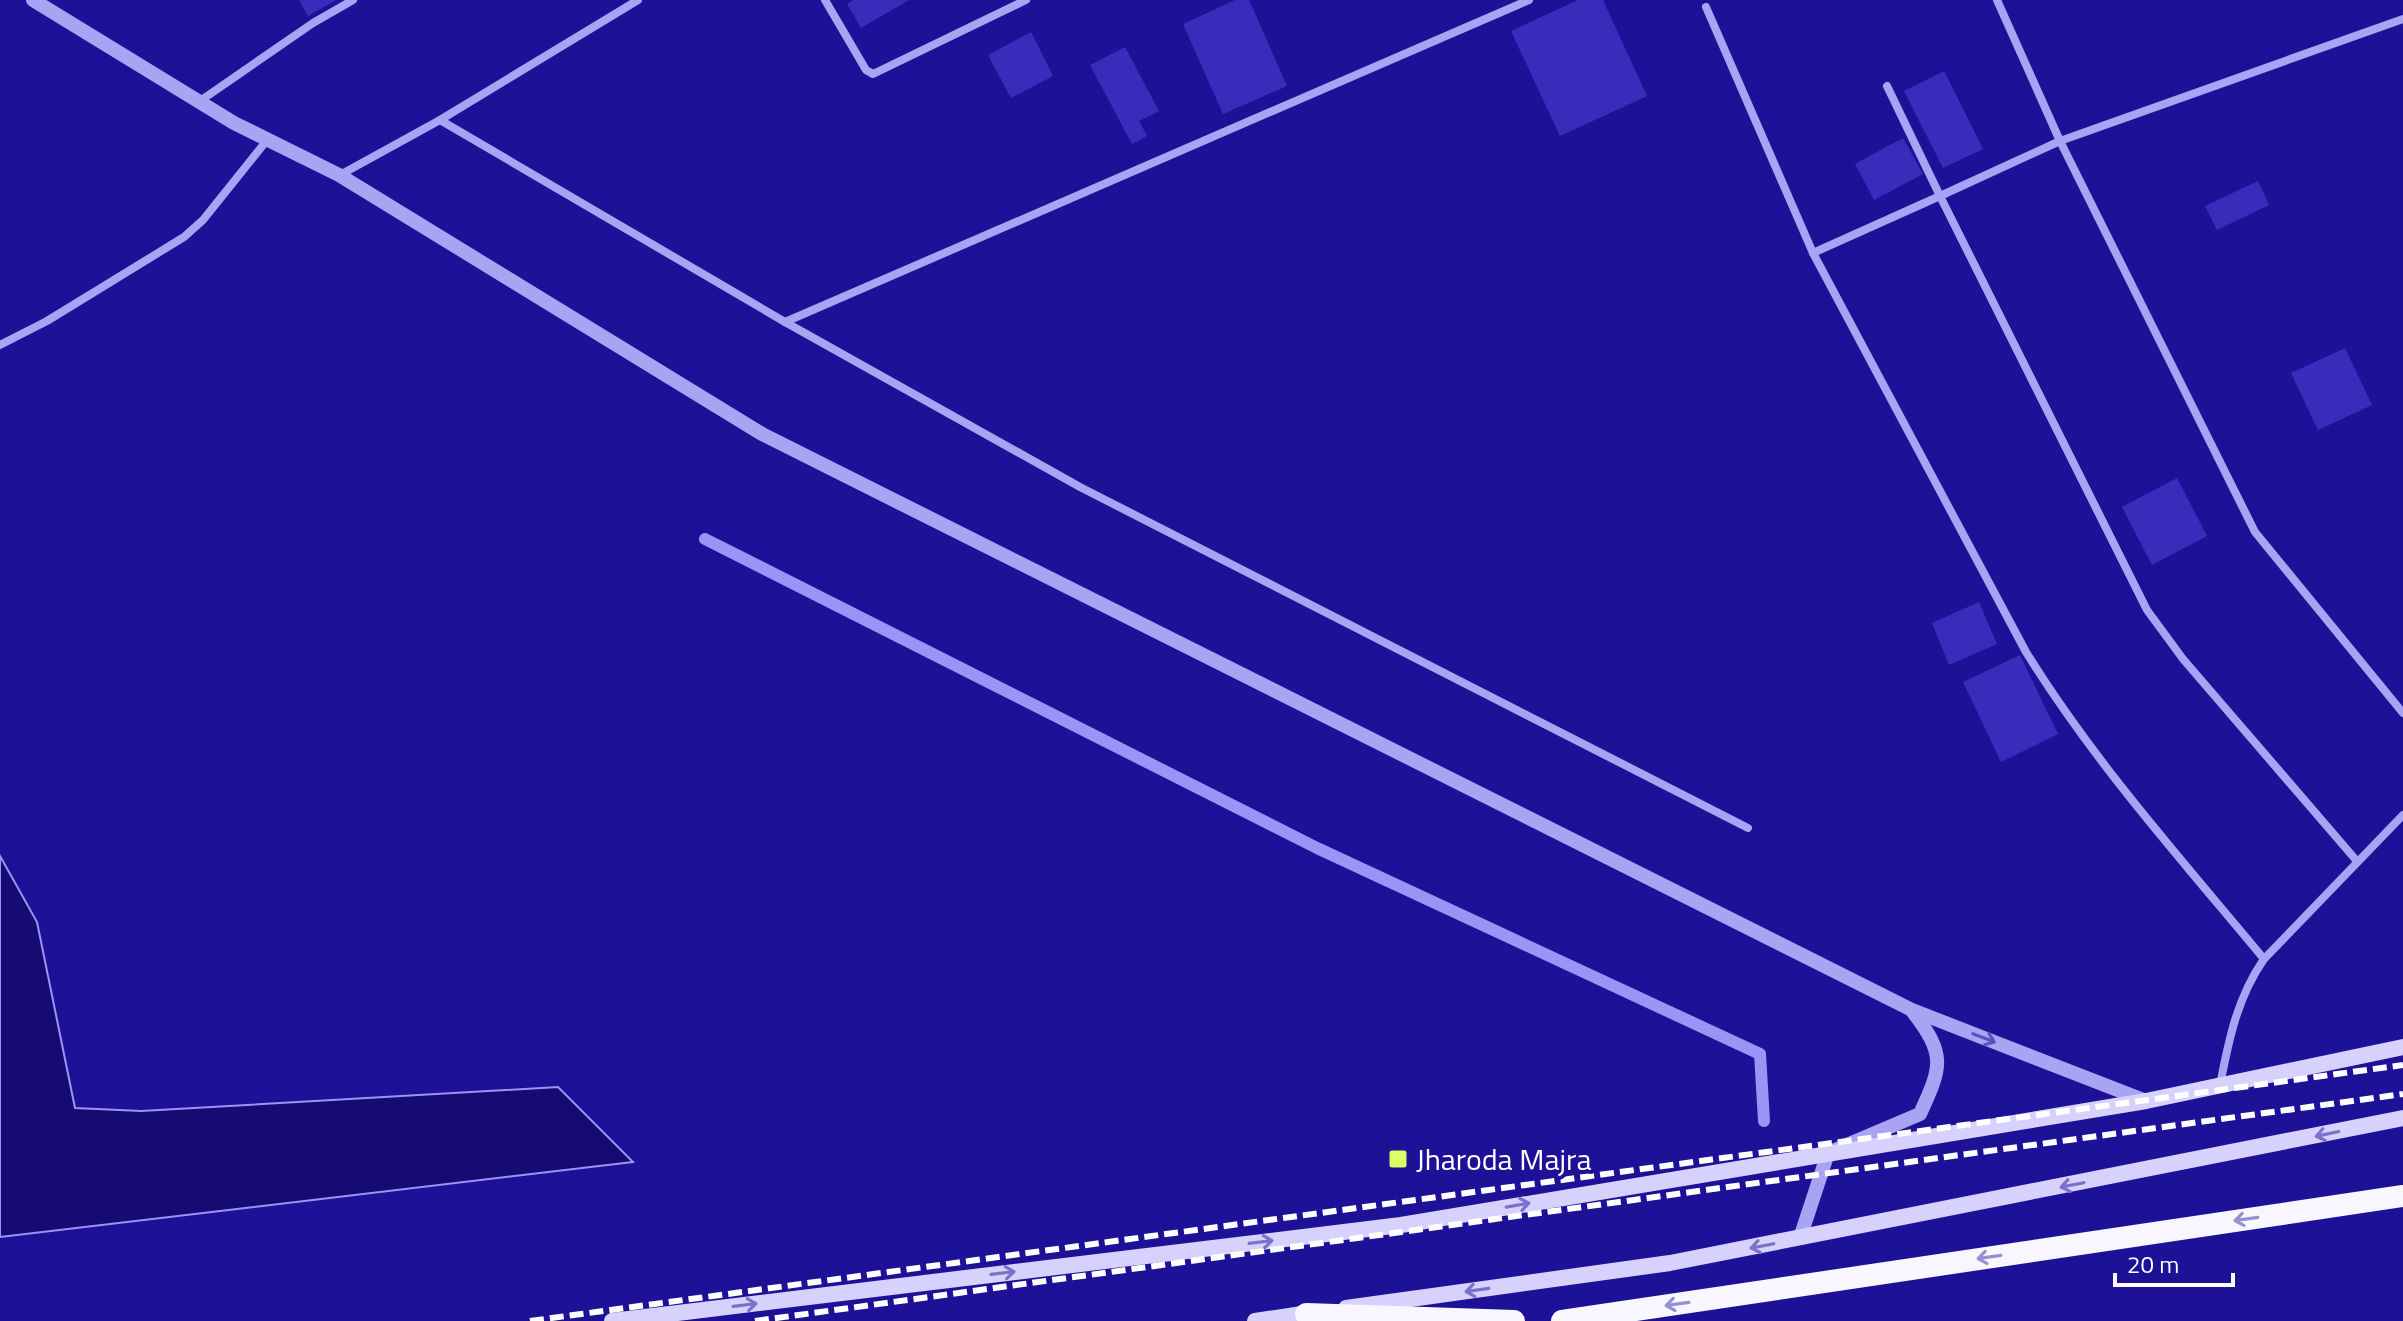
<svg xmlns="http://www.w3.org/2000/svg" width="2403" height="1321" font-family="'Titillium Web',sans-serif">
<rect width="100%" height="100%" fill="#1d1297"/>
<path fill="#150b73" stroke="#9a94f6" stroke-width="2" d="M0,856L37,922L75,1108L141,1111L558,1087L633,1162L0,1237Z"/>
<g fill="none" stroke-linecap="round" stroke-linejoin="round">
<path stroke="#9a94f6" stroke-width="12" d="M705,539L1317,848L1760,1054L1764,1121"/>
</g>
<g fill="#382dba">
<path d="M299,0H336L308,16Z"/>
<path d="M854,0H909L861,28L847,4Z"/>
<path d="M1235,0H1249L1287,86L1223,114L1183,24Z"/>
<path d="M1578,0H1603L1647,96L1560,136L1511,31Z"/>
<path d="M1031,32L1053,76L1011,98L988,55Z"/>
<path d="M1125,47L1159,111L1139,121L1147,136L1132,144L1090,65Z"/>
<path d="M1944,71L1983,149L1943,168L1904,91Z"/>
<path d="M1903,138L1923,174L1874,200L1855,164Z"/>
<path d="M2258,181L2269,205L2217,230L2205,206Z"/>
<path d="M2345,348L2372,405L2318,430L2291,373Z"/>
<path d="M2177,478L2207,536L2152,565L2122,507Z"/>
<path d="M1979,602L1997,644L1949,665L1932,623Z"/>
<path d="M2020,655L2058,734L2001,762L1963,682Z"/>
</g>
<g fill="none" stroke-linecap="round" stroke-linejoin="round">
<g stroke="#a8a3f3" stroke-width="8">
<path d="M638,0L440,120L785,322L1080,487L1748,828"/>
<path d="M825,0L866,70L873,74L1026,0"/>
<path d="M1997,0L2060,141L2255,532L2403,713"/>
<path d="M1706,7L1813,253L2026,652C2094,762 2181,859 2264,959"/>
<path d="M1887,86L1940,196L2060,141L2403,19"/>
<path d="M200,101L313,23L353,0"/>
<path d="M340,175L440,120"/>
<path d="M1813,253L1940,196L2147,610L2183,659L2356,860"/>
<path d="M785,322L1529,0"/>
<path d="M0,345L47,321L184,237L203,220L268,139"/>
<path d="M2220,1085C2229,1039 2237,998 2264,959L2403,815"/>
</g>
<g stroke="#a8a3f3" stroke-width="14">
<path d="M33,0L234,123L339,175L762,434L1912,1010L2146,1101"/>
<path d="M1800,1238L1828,1153L1920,1114C1942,1066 1946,1055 1913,1012"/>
</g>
<g stroke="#d6d2fd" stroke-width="16">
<path d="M1346,1308L1670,1263L2403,1118"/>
<path d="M612,1321L1401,1225L2146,1101L2403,1047"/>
<path d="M1255,1321L1315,1312"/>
</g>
<g stroke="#f8f7ff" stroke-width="22">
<path d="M1306,1314L1514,1321"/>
<path d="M1562,1321L2403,1196"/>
</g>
<g stroke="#fff" stroke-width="6" stroke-dasharray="14 6" stroke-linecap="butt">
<path d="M530,1321L2403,1065"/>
<path d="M755,1321L2403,1094"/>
</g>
</g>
<defs><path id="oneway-shaft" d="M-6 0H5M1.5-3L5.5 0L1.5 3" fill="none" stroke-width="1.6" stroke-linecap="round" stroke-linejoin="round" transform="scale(2)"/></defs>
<use stroke="#5c53c0" href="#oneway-shaft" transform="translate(1984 1038) rotate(21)"/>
<g stroke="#7a72ca">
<use href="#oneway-shaft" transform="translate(2327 1134) rotate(168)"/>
<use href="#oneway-shaft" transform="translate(2072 1185) rotate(169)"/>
<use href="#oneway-shaft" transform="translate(1518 1205) rotate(-10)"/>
<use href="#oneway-shaft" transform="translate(1261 1242) rotate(-7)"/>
<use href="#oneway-shaft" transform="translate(1762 1246) rotate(169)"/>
<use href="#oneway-shaft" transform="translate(1003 1273) rotate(-7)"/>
<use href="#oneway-shaft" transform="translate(1477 1290) rotate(172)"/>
<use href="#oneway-shaft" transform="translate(745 1305) rotate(-7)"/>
</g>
<g stroke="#9590d0">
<use href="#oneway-shaft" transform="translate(2246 1219) rotate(172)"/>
<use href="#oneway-shaft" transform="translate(1989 1257) rotate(172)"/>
<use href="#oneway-shaft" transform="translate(1677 1304) rotate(172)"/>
</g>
<rect fill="#dbff65" stroke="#1d1297" stroke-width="3" x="1388" y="1149" width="20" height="20" rx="4"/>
<g text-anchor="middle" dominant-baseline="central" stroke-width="8" stroke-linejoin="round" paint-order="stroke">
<g font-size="30" fill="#fff" stroke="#1d1297" text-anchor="start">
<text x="1416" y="1159">Jharoda Majra</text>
</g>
</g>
<path d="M2115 1273v12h118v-12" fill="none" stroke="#ffffff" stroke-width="4"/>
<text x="2127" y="1273" font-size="24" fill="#ffffff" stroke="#1d1297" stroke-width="6" paint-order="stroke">20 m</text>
</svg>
